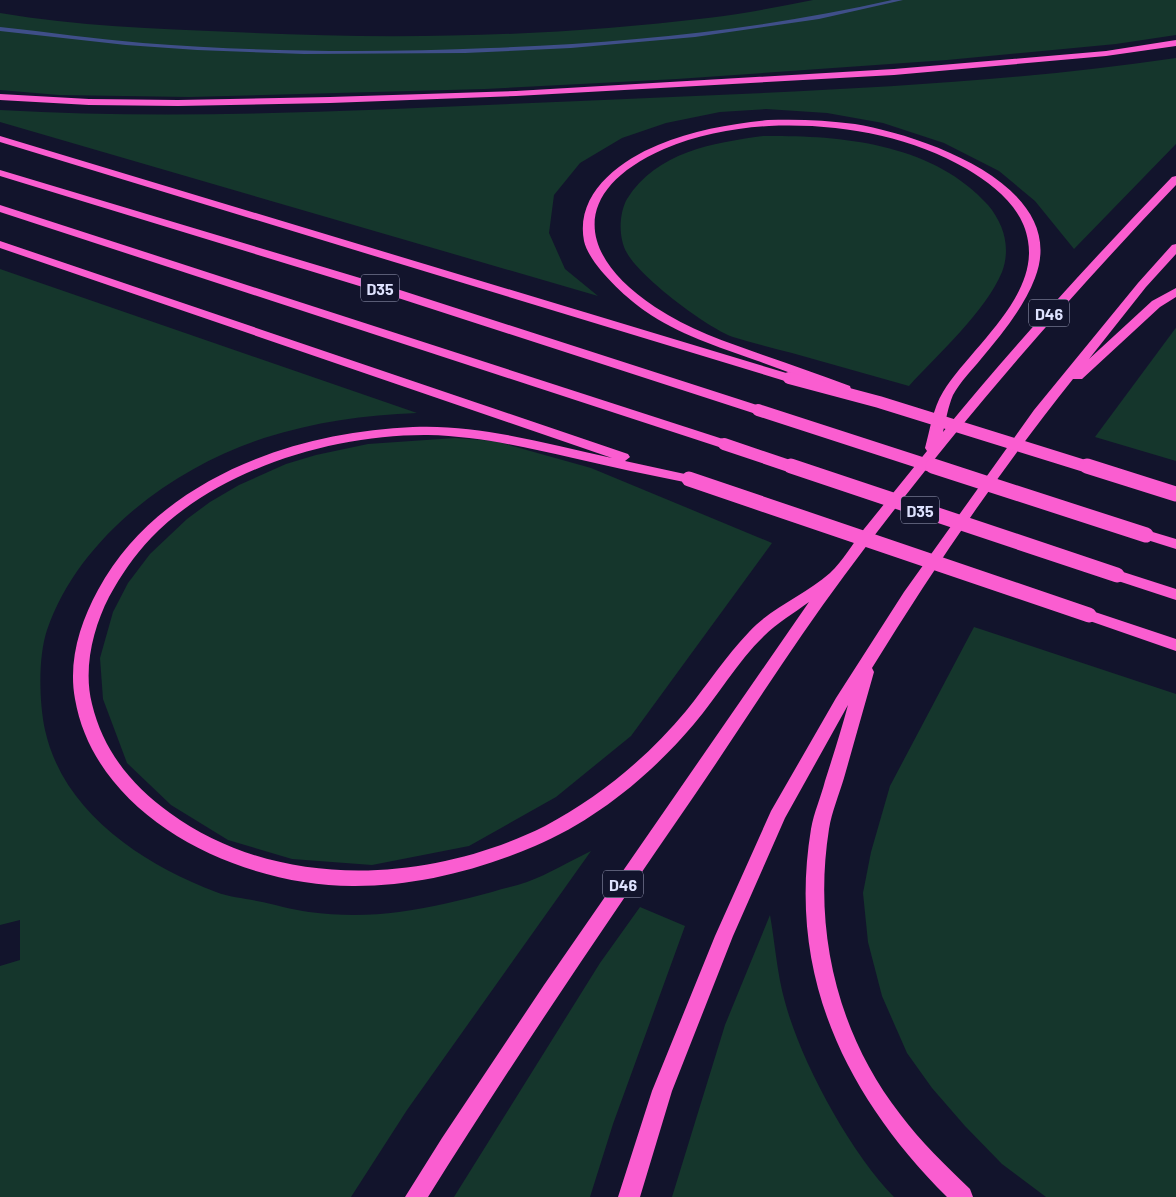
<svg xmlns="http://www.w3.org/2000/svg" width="1176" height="1197" font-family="Barlow,sans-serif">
<rect width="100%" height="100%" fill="#12142c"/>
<g fill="#15362c">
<path d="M813,0H1176V35L1116,44L947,60L677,79L485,89L189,97L59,95L0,90V13C77,26 155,29 233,32C391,40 551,37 708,18C743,14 778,7 813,0Z"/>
<path d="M1176,58V144L1074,249L1035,201L999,171L944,143L883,123L827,113L766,109L720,112L666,123L622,138L580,163L554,195L549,233L565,269L598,296L0,122V110C193,121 387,109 580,101C779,92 979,87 1176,58Z"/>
<path d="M763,136C840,135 933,143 988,205C1004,224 1011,248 1002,272C986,311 938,354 909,386C870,375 831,364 792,353C772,348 752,343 733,337C706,327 641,278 627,253C618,238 619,213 627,199C657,152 712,143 763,136Z"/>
<path d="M0,269L417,413C365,415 314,422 264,438C174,467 79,537 47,630C38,657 39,702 45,730C63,812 142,864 216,892C229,897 243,898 257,901C274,904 292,910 309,912C338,916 371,916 399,912C430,908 462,900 492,892C504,888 516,886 527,882C549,874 570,861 591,851L407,1110L351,1197H0V966L20,960V920L0,925Z"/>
<path d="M1176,328V461L1095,437L1175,329Z"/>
<path d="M455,438L495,441L591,468L772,543L631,736L556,797L469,846L372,865L292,859L228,840L171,805L127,763L103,699L100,658L113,612L128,583L150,554L187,519L210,502L239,485L286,464L316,455L368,444Z"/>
<path d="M974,627L1176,694V1197H1046L1002,1164L965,1126L932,1088L907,1053L882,996L868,942L863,893L871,852L890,786Z"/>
<path d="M640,907L685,926L613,1124L590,1197H454L600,963Z"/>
<path d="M770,915C775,943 777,974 785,1002C801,1062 850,1152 894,1197H672L725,1025Z"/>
</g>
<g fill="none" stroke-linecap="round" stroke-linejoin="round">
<path fill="#3f4f89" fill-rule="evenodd" d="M892,0H903L819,19L695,37L571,48L465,53L304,54L197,50L126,45L0,31V27C48,32 95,39 143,43C259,52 375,53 490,48C625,43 760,30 892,0Z"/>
<g fill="#fa5dd0" fill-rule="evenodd">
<path d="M1176,40V46L1106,56L894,75L516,96L330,103L178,106L89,105L0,100V94L89,99L178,100L330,97L516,91L894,69L1106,51Z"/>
<path d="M768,120C797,119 826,120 855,124C921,135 1071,185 1035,278C1023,309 1001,335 981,359C972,370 960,382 953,395C948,407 946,420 943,432C1016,343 1093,259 1172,177L1176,176V185C1058,309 946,438 844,576C791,647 744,723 694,796C603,928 513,1061 428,1197H405L442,1138L544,985L809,602C794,613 777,623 764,636C737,662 718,696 694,724C651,775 596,820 535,846C479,870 416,886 355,886C243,887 96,820 75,699C68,661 80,623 98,590C158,479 293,432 413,427C480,424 547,444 612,458L0,248V241L628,454L630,457L625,461L694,476L696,479L694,482L689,483C650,475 611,467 573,458C525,447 477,436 428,435C334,434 217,469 151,538C134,556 121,575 109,597C93,628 83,669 92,704C103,750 131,785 170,813C277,891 429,884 545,826C598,798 648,757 686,711C707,685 726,656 749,632C772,607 805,595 830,573C843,561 853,543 864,529C885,503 906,477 927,451L925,448C930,430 933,408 943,392C970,348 1038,298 1028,241C1023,208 994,185 967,169C908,135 837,123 769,126C734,128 697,135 664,149C571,190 575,254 655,307C688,329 726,342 763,355C792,365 821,375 850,386L851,389L850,392H840C812,381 784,370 755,360C718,347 678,334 645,311C626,298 589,264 584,241C575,194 619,161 658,145C693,130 731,124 768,120Z"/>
<path d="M0,136L793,375L795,378L789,382L785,381L0,142Z"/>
<path d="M0,170L400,290L763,407L765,410L763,413H753L392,296L0,176Z"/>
<path d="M0,205L729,441L731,444L724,448L719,447L0,212Z"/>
<path d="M1176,244V254L1146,287L1089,359L1152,301L1176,288V297L1160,307L1082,379H1073C1001,469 933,569 872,668L874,672C864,707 854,743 844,778C839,795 832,811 829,829C813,930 837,1033 900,1114C921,1142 945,1165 970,1189L973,1197H947C845,1095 787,975 811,829C814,812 821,797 825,781C833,756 841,731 848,705L785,818L733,936L672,1091L640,1197H618L652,1091L715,936L771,811L836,698L904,592L1034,410L1138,283L1172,245Z"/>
<path d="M1146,530L1176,539V549L1141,538L1139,535L1141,532Z"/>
<path d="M1117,570L1176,589V600L1112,579L1110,575L1112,571Z"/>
<path d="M1089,610L1176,639V651L1084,619L1081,615L1084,611Z"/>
</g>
<g stroke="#fa5dd0" stroke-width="12">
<path d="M789,378L879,402L1091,468"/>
<path d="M758,410L937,468"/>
<path d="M724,444L795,468"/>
</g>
<g stroke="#fa5dd0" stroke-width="15">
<path d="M791,466L1117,575"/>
<path d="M933,466L1146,535"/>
<path d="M1087,466L1176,494"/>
<path d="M689,479L1089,615"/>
</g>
</g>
<g text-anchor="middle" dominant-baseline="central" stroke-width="5" stroke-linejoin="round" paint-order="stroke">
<g fill="#12142c" stroke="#a1a4bf" stroke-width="1">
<rect x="361" y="274.5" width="38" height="27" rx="4"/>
<rect x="1029" y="299.5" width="40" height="27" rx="4"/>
<rect x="901" y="496.5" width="38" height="27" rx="4"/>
<rect x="603" y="870.5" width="40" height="27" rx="4"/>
</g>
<g font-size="16" font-weight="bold" fill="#dee2fe">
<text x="380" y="288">D35</text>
<text x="1049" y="313">D46</text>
<text x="920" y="510">D35</text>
<text x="623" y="884">D46</text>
</g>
</g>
</svg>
